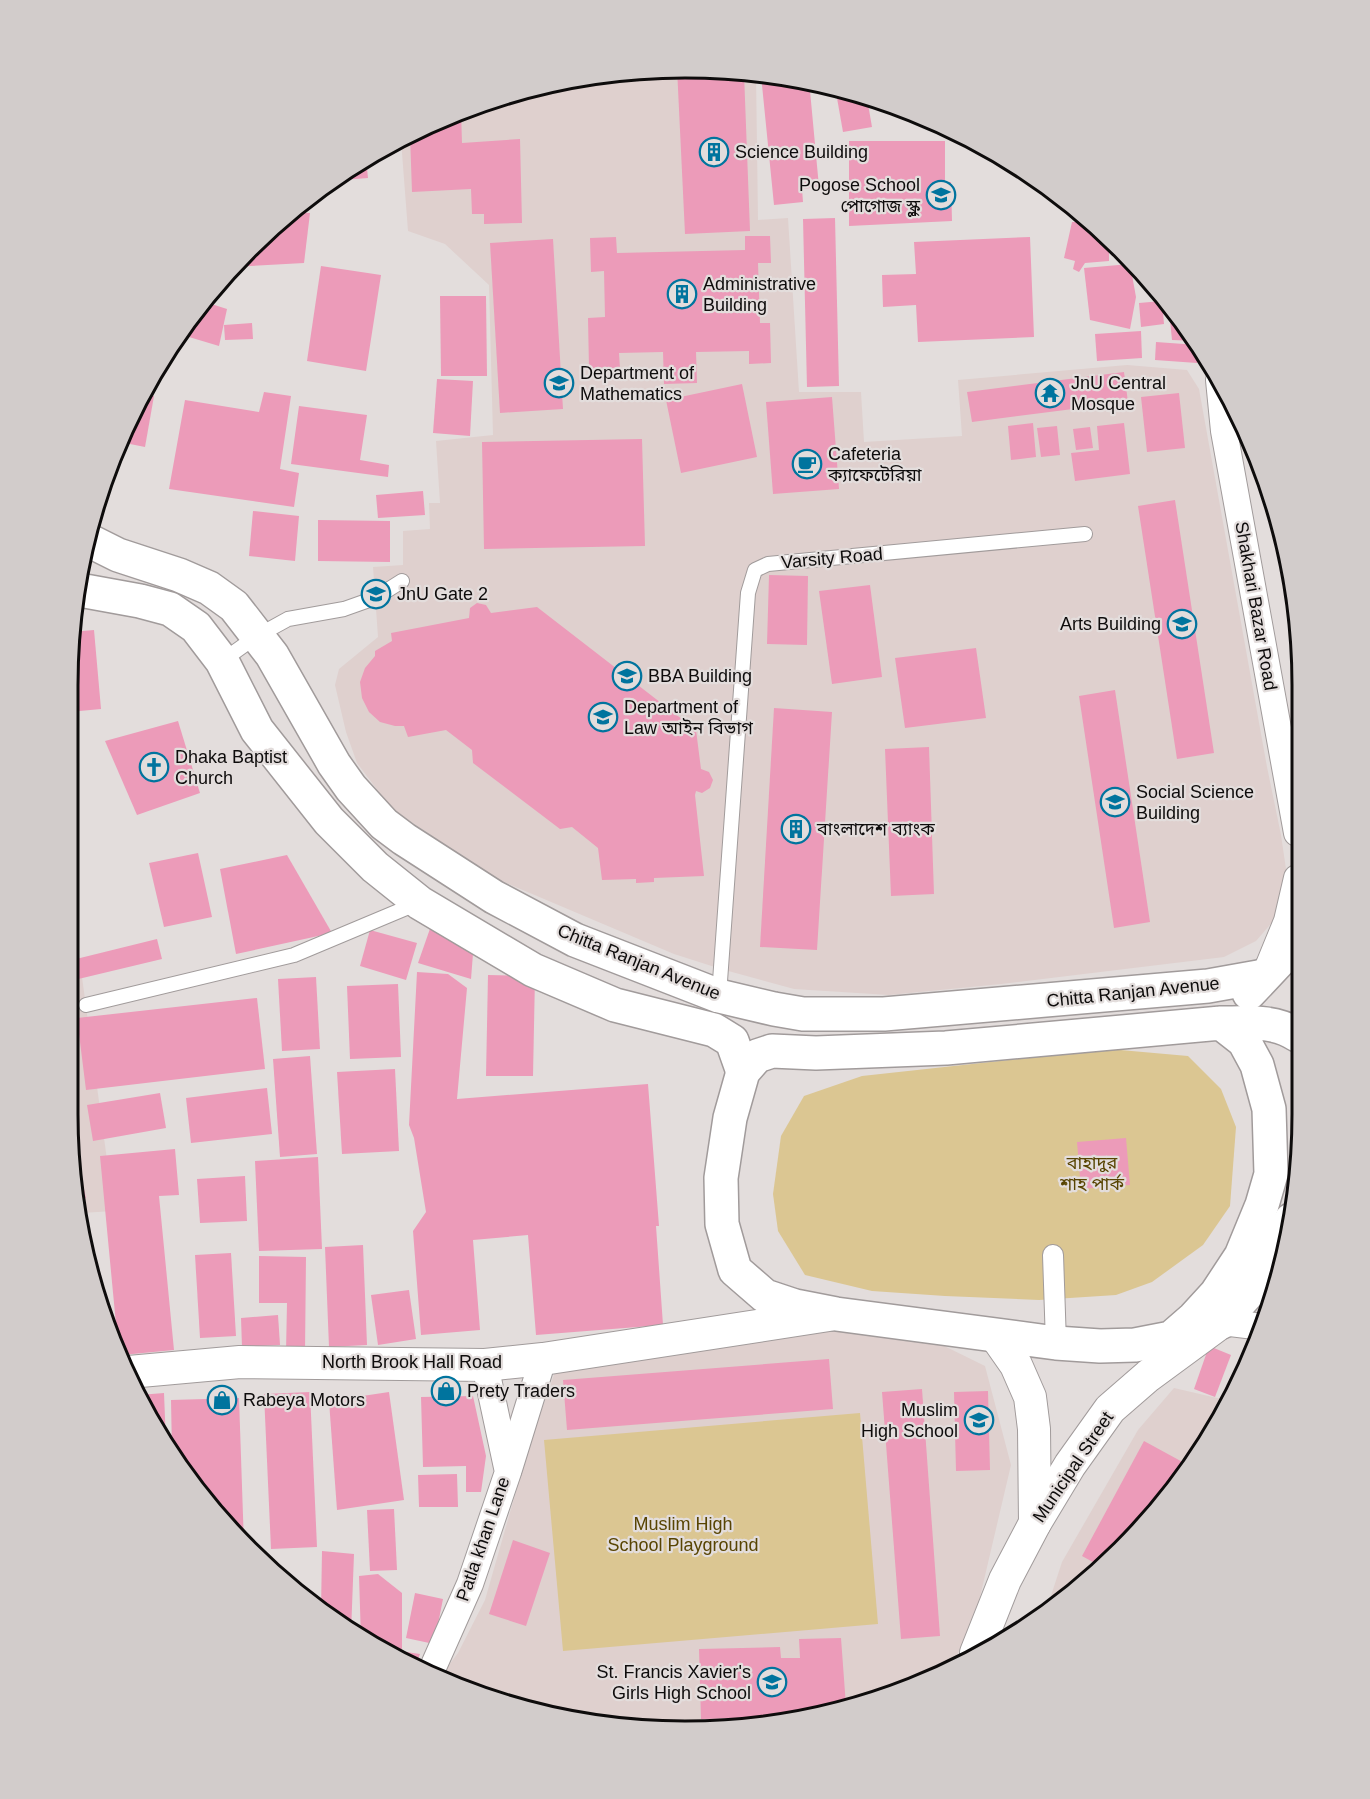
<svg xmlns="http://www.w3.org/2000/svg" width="1370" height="1799" font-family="Arial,'Noto Sans Bengali',sans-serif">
<rect width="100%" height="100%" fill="#e3dddc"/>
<g fill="#dfd0ce">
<path d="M685,68L756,74L758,220L788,218L799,392H861L864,442L962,436L958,380L1127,365L1187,370L1199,389L1267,767L1281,835L1287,876L1276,918L1256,941L1224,957L1001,984L889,995L794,989L721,969L674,954L490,876L391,808L357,763L346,732L335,685L339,669L378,637L373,567L403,565V531L430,529L429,503H440L436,441L493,435L489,285L445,244L408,231L401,140L448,115L564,79Z"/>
<path d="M78,948L114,1211L81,1213L68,1114V951Z"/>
<path d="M820,1330L926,1337L985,1366L1011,1465L972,1631L958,1653L955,1664L884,1699L726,1730L564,1720L440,1677L458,1653L485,1600L529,1446L556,1369Z"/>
<path d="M1174,1388L1230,1401L1220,1423L1122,1550L1045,1614L1062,1562L1138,1430Z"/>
</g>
<g fill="#dbc692">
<path d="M1109,1049L1188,1056L1221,1089L1236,1127L1230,1206L1203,1245L1152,1282L1116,1295L1039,1300L945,1296L872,1291L805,1275L778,1231L773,1194L781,1136L804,1096L862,1076Z"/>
<path d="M860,1413L878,1624L563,1651L544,1440Z"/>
</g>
<g fill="#ec9bb9">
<path d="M677,68H685L744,73L750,231L685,234Z"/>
<path d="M761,75L809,80L819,187L802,189L803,202L774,205Z"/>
<path d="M856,95L867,98L872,127L843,132L837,98Z"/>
<path d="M461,111L462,143L520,139L522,223L484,224V214H472L471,189L412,192L410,135L448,115Z"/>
<path d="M849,141H945V182H951L952,221L849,226Z"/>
<path d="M366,159L368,178L330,181L342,172Z"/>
<path d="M293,212L310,213L304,263L232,267L249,248Z"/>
<path d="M835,218L839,386L807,387L803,219Z"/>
<path d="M1072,222H1090L1109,238V261L1085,263L1079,272L1073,269L1075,261L1064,258Z"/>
<path d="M745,236H770L771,263H758L760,323H770L771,363L749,364V351L696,352L697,383L664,384L663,352L619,353L620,368L589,369L588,318L605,317L604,271L591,272L590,238L616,237L617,253L745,250Z"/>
<path d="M1030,237L1034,337L918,342L916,305L883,307L882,275L916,274L914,242Z"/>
<path d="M553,239L563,409L500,413L490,243Z"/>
<path d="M1130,264L1136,297L1130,329L1090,320L1084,268Z"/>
<path d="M321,266L381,275L366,371L307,361Z"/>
<path d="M440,296H486L487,376H441Z"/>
<path d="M202,301L227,309L219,346L179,334L195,309Z"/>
<path d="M1162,301L1164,324L1141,327L1139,303Z"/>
<path d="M1170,320H1180L1198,341L1172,340Z"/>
<path d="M252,323L253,339L225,340L224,325Z"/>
<path d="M1141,331L1142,358L1097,361L1095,334Z"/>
<path d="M1156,342L1198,345L1197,363L1155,360Z"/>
<path d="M1124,372L1128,402L972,422L967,392Z"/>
<path d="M437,379L473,381L470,436L433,433Z"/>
<path d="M742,384L757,457L681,473L666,400Z"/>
<path d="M264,392L291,396L280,469L299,473L294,507L169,489L185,400L259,412Z"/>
<path d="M1179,393L1185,448L1147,452L1141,397Z"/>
<path d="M143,394L154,396L145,447L120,442L131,412Z"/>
<path d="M832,397L839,489L773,494L766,402Z"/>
<path d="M299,406L367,415L360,460L389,465L388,477L291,464Z"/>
<path d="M1033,423L1036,457L1011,460L1008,426Z"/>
<path d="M1124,423L1130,474L1075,481L1071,453L1099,450L1097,426Z"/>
<path d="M1057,426L1060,455L1041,457L1037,428Z"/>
<path d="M1090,427L1093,448L1076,450L1073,429Z"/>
<path d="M642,439L645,546L484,549L482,442Z"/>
<path d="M423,491L425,515L378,518L376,495Z"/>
<path d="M1175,500L1214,753L1177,759L1138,506Z"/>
<path d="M253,511L299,516L295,561L249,556Z"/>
<path d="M318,520L390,521V562L318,561Z"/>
<path d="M769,575L808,576L807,645L767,644Z"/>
<path d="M870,585L882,677L832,684L819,591Z"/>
<path d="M477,603L486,605L491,613L537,607L696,730L701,769L709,772L713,780L710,788L702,793L696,791L695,795L704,876L654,878V882L636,883V879L602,880L598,848L572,827L560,829L473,763L472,750L446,730L408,737L404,726H395L380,722L369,712L362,698L360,682L365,668L375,656V651L392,641L391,633L469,618L470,608Z"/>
<path d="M94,630L101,709L69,712V645L71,632Z"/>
<path d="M976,648L986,718L905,728L895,658Z"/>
<path d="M1115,690L1150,922L1114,928L1079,696Z"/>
<path d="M774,708L832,712L817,950L760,947Z"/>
<path d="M178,721L200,793L137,815L105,741Z"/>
<path d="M929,747L934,894L891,896L885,749Z"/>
<path d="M198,853L212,917L164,927L149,863Z"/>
<path d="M287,855L332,933L236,954L220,869Z"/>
<path d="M432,923L474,941L471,979L418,963Z"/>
<path d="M370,930L417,943L406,980L360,966Z"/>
<path d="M157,939L162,959L70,981L68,961Z"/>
<path d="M417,972L448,974L467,988L457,1099L648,1084L659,1226H656L663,1325L536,1335L528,1235L473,1240L480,1330L421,1335L413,1231L426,1212L414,1138L409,1125Z"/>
<path d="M488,975L535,976L533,1076H486Z"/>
<path d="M316,977L320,1049L282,1051L278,979Z"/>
<path d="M398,984L401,1057L350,1059L347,986Z"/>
<path d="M257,998L265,1069L86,1090L77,1018Z"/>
<path d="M69,1027L78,1110L68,1111V1028Z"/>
<path d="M310,1056L317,1154L280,1157L273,1059Z"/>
<path d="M395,1069L399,1151L342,1154L337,1072Z"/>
<path d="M267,1088L272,1134L191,1143L186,1098Z"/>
<path d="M160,1093L166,1128L93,1141L87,1105Z"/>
<path d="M70,1136H72L86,1198L79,1199Z"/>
<path d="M1126,1138L1130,1185L1081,1189L1077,1142Z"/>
<path d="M175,1149L179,1195L159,1196L174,1350L122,1355L118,1345L100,1156Z"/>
<path d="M318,1157L322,1249L259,1251L255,1161Z"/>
<path d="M245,1176L247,1221L200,1223L197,1179Z"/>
<path d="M83,1208L98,1294H97L89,1274L80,1209Z"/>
<path d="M363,1245L367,1345L329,1347L325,1247Z"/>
<path d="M231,1253L236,1336L200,1338L195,1255Z"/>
<path d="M259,1256L306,1257L305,1352H286L287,1303H259Z"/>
<path d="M409,1290L416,1339L378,1345L371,1295Z"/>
<path d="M278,1315L280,1345L242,1347L241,1318Z"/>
<path d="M1209,1346L1231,1355L1215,1397L1194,1389Z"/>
<path d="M829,1359L833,1409L567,1430L563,1380Z"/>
<path d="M922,1389L940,1636L901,1639L882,1392Z"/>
<path d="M988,1391L990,1470L956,1471L954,1392Z"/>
<path d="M310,1392L317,1547L271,1549L264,1394Z"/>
<path d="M389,1392L404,1500L337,1510L329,1401Z"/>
<path d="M164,1393L166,1443L150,1423L139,1395Z"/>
<path d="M473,1396L486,1456L481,1492H466V1466L423,1467L421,1397Z"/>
<path d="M239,1398L244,1545L172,1452L171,1400Z"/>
<path d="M1144,1441L1188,1465L1122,1550L1102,1567L1082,1556Z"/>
<path d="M457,1474L458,1507H419L418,1475Z"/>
<path d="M394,1509L397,1570L370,1571L367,1510Z"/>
<path d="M513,1540L550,1553L526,1626L489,1614Z"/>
<path d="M322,1551L354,1554L351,1633L342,1627L321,1610Z"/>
<path d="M378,1574L402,1593V1649L373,1646L361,1639L359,1576Z"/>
<path d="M415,1593L443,1599L434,1644L406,1638Z"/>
<path d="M841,1638L846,1706L745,1726V1718L701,1719L699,1649L780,1647L781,1658H800L799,1639Z"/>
<path d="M378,1648L420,1654L414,1669Z"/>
</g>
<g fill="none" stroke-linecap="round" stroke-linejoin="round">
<g stroke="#a19b9b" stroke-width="16">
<g id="service">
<path d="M222,661L257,636L288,619L344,609L375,598L402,581"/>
<path d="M719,995L748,593L755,570L768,564L1085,534"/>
<path d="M86,1005L294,955L418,903"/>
</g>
</g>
<g stroke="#a19b9b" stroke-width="22">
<path id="pedestrian" d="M1053,1255L1056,1343"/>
</g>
<g stroke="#a19b9b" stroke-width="28">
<g id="minor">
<path d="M1219,380L1224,431L1297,833"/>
<path d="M1269,965L1287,921L1297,878"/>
<path d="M1271,1258V1278L1275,1289"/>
<path d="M1222,1322L1263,1327"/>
<path d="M509,1469L543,1359"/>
<path d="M430,1674L470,1584L508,1472L485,1365"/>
</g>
</g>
<g stroke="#a19b9b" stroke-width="34">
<g id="tertiary">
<path d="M995,1335L1016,1365L1030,1397L1034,1429L1035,1523"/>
<path d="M129,1372L240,1362L485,1365L543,1359L829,1315"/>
<path d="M976,1653L1005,1580L1035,1523L1070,1465L1110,1409L1148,1376L1216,1326"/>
</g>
</g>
<g stroke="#a19b9b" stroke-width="36">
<g id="secondary">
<path d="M86,539L118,555L179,575L209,588L234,606L272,655L334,764L351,788L384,824L404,839L494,897L575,940L719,996L774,1009L803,1014H884L1208,986L1264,976"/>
<path d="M78,588L85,591L140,601L170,609L196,627L222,661L257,730L329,821L375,867L420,903L533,970L615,1005L714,1030L732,1041L743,1072"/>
<path d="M1249,993L1297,942"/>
<path d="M1221,1023L1244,1041L1257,1065L1269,1109L1271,1174L1262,1205L1241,1256L1216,1294L1194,1318L1171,1338L1135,1345L1100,1346L1056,1343L836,1314L795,1306L765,1296L735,1270L722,1224L721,1178L730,1118L743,1072L757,1056L772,1051L816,1053L946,1048L1221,1023C1247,1023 1275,1020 1297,1035"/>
<path d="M1179,1336L1222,1322L1249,1292L1271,1258L1291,1220"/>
</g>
</g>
<use href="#service" stroke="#fff" stroke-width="14"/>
<use href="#pedestrian" stroke="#fff" stroke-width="20"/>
<use href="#minor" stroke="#fff" stroke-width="26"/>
<use href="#tertiary" stroke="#fff" stroke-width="32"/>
<use href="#secondary" stroke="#fff" stroke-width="33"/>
</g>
<defs>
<g id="building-ring" transform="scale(1.5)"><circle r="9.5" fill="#e3dddc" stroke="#00749e" stroke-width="1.5"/><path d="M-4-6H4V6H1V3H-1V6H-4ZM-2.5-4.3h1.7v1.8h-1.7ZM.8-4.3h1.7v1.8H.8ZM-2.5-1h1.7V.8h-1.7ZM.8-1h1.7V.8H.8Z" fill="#00749e"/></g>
<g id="school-ring" transform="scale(1.5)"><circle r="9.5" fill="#e3dddc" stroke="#00749e" stroke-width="1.5"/><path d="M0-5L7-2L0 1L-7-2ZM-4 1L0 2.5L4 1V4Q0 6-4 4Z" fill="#00749e"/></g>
<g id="university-ring" transform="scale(1.5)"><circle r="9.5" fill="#e3dddc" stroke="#00749e" stroke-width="1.5"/><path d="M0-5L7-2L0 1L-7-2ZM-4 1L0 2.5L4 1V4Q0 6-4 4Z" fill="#00749e"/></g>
<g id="temple-ring" transform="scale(1.5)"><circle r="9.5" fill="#e3dddc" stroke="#00749e" stroke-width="1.5"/><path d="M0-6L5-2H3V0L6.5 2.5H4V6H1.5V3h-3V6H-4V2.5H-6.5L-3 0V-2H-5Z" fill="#00749e"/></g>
<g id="cafe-ring" transform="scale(1.5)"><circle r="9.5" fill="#e3dddc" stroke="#00749e" stroke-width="1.5"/><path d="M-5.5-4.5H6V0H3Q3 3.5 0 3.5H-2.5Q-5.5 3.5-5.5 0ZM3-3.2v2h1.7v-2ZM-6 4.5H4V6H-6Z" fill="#00749e"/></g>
<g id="church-ring" transform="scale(1.5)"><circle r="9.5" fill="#e3dddc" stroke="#00749e" stroke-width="1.5"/><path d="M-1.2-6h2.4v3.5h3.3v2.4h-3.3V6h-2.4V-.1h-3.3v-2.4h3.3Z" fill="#00749e"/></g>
<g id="shop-ring" transform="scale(1.5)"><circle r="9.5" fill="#e3dddc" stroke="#00749e" stroke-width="1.5"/><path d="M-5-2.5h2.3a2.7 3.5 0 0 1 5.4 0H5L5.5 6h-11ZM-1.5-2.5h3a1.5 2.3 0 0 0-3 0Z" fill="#00749e"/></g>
</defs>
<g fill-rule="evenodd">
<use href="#building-ring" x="714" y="152"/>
<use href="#school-ring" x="941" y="195"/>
<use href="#building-ring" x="682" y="294"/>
<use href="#university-ring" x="559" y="383"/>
<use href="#temple-ring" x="1050" y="393"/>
<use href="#cafe-ring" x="807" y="464"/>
<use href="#university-ring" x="376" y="594"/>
<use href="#university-ring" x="1182" y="624"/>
<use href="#university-ring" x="627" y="676"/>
<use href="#university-ring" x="603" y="717"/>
<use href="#church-ring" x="154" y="767"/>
<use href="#university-ring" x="1115" y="802"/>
<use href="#building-ring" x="796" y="829"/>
<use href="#shop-ring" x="446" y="1391"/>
<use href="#shop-ring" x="222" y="1400"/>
<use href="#school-ring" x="979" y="1420"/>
<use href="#school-ring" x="772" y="1682"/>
</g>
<g text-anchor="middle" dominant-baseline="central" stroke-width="4.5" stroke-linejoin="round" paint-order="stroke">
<g font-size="18" fill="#0e0c0c" stroke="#e3dddc" text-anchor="start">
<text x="735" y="152">Science Building</text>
<text x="920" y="185" text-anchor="end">Pogose School<tspan x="920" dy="21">পোগোজ স্কুল</tspan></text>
<text x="703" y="284">Administrative<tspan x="703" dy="21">Building</tspan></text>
<text x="580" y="373">Department of<tspan x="580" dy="21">Mathematics</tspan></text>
<text x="1071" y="383">JnU Central<tspan x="1071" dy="21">Mosque</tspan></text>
<text x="828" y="454">Cafeteria<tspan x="828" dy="21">ক্যাফেটেরিয়া</tspan></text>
<text x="397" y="594">JnU Gate 2</text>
<text x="1161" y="624" text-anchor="end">Arts Building</text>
<text x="648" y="676">BBA Building</text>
<text x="624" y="707">Department of<tspan x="624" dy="21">Law আইন বিভাগ</tspan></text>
<text x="175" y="757">Dhaka Baptist<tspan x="175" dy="21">Church</tspan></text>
<text x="1136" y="792">Social Science<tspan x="1136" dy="21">Building</tspan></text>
<text x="817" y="829">বাংলাদেশ ব্যাংক</text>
<text x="467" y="1391">Prety Traders</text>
<text x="243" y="1400">Rabeya Motors</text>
<text x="958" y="1410" text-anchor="end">Muslim<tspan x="958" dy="21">High School</tspan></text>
<text x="751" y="1672" text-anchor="end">St. Francis Xavier's<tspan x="751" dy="21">Girls High School</tspan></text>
</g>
<g font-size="18" fill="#0e0c0c" stroke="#e3dddc">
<text transform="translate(832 558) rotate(-5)">Varsity Road</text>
<text transform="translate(1256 606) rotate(80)">Shakhari Bazar Road</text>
<text transform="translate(639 962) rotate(22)">Chitta Ranjan Avenue</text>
<text transform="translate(1133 992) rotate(-6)">Chitta Ranjan Avenue</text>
<text x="412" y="1362">North Brook Hall Road</text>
<text transform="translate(1073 1467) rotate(-56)">Municipal Street</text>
<text transform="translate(483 1539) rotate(-71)">Patla khan Lane</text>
</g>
<g font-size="18" fill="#584402" stroke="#e3dddc">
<text x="1092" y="1163">বাহাদুর<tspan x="1092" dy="21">শাহ পার্ক</tspan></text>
<text x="683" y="1524">Muslim High<tspan x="683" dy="21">School Playground</tspan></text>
</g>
</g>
<path d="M0 0H1370V1799H0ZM685 78H685A607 607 0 0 1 1292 685V1114A607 607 0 0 1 685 1721H685A607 607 0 0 1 78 1114V685A607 607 0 0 1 685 78Z" fill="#d2cccb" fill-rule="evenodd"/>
<path fill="none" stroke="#0e0c0c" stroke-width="3" d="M685 78H685A607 607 0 0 1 1292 685V1114A607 607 0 0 1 685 1721H685A607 607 0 0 1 78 1114V685A607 607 0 0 1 685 78Z"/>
</svg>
